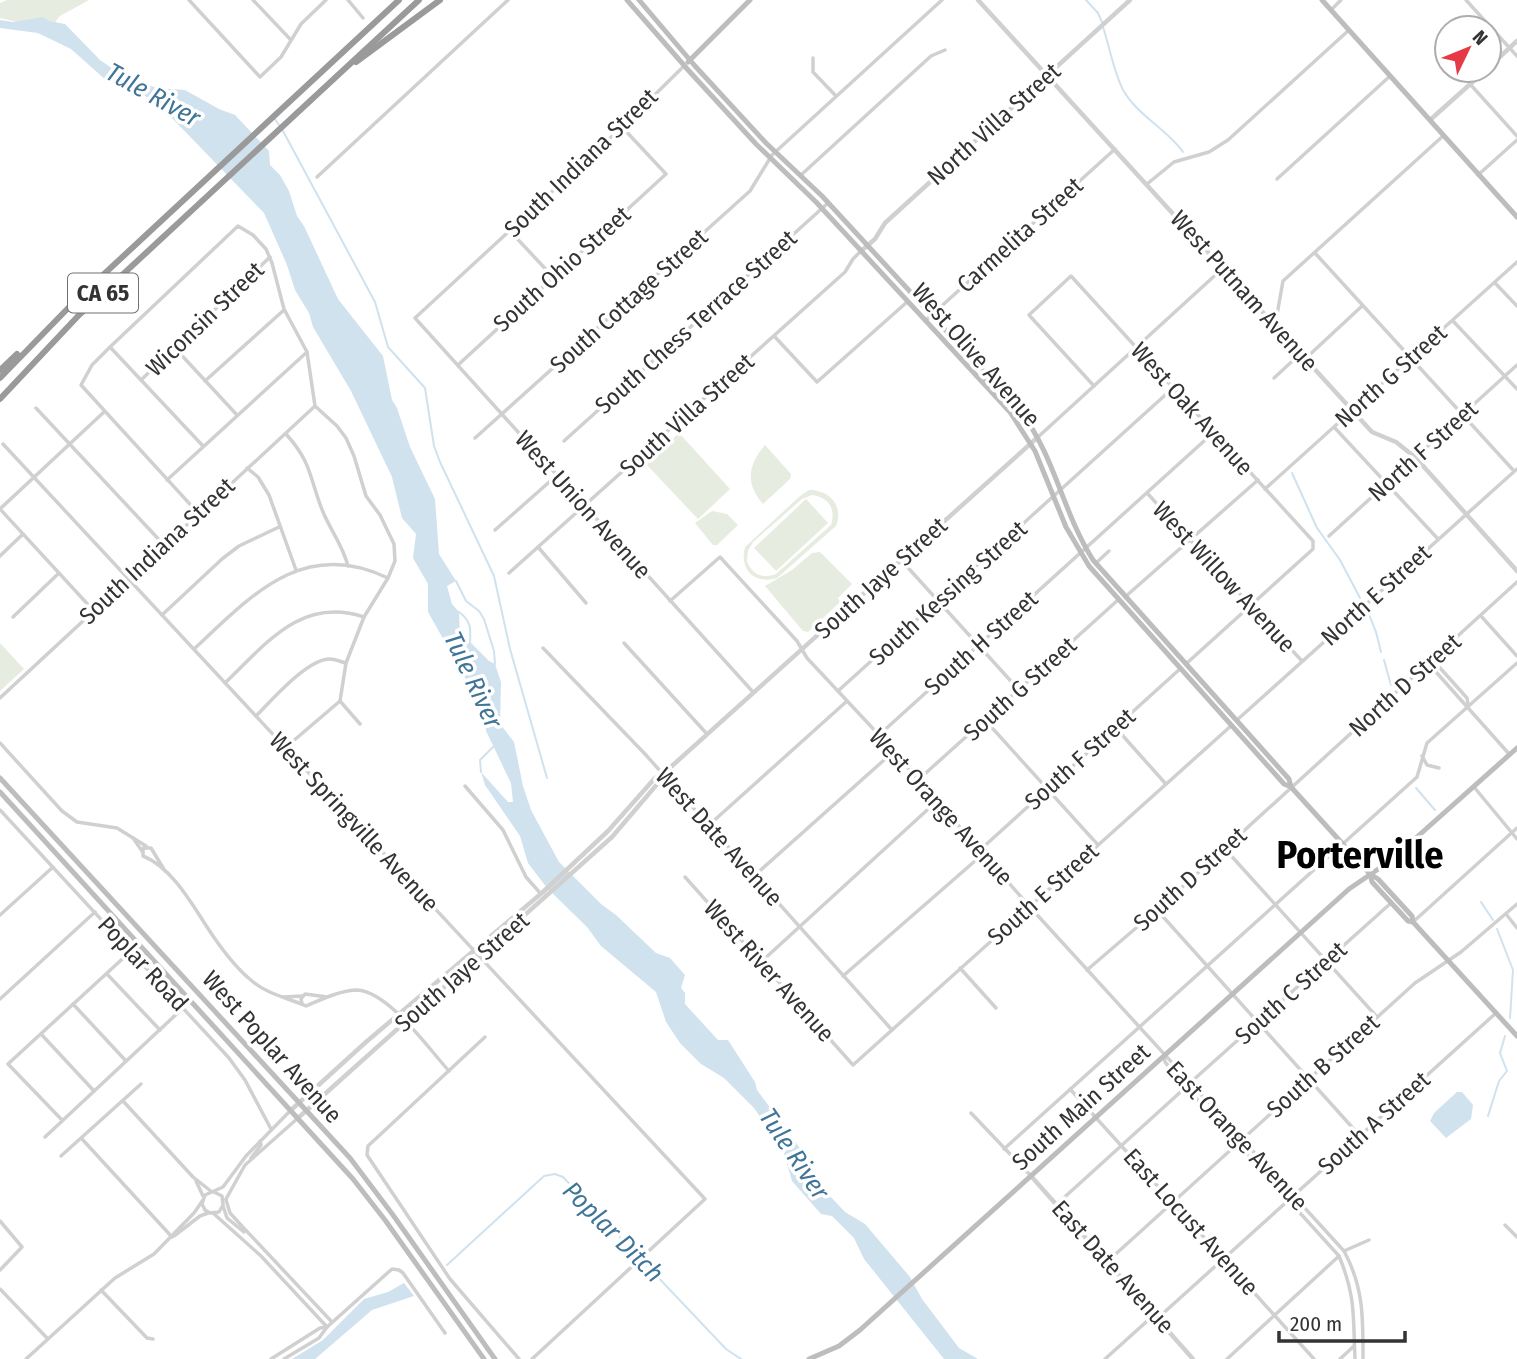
<svg xmlns="http://www.w3.org/2000/svg" width="1517" height="1359" font-family="'Fira Sans Condensed',sans-serif">
<rect width="100%" height="100%" fill="#fff"/>
<g fill="#e6ecdf" fill-rule="evenodd">
<path d="M7,0H89L60,16L53,25L26,24L0,18V3Z"/>
<path d="M679,433L730,489L698,519L646,464Z"/>
<path d="M765,445L791,474L790,479L763,504C745,484 748,464 765,445Z"/>
<path d="M809,490C830,490 844,506 836,526L777,578C754,585 739,569 745,547L800,496ZM812,495C829,497 836,509 831,525L776,574C763,579 752,575 747,561L748,551L753,542L802,499Z"/>
<path d="M806,499L828,523L776,571L754,548Z"/>
<path d="M712,511L727,514L738,525L717,545H713L695,523Z"/>
<path d="M820,552L852,584L838,598L840,602L808,632L803,631L765,586L792,570L812,553Z"/>
<path d="M0,643L24,669L0,691Z"/>
</g>
<g fill="#cfe2ee">
<path d="M43,17L49,21L65,24L100,60L113,69L156,88L185,90L219,109L235,115L269,151L270,165L280,175L289,191L297,216L304,226L338,299L383,356L392,400L397,408L410,447L435,499L439,554L456,581L447,586L452,604L459,612L460,636L465,642H470L489,661L495,664L501,682L500,724L514,742L523,786L531,810L559,862L601,904L616,915L656,953L670,958L685,975L681,988L685,993V1004L718,1040H728L755,1082L757,1090L802,1151L828,1194L845,1212L865,1224L910,1277L922,1299L959,1348L978,1359H944L864,1259L854,1238L832,1216L821,1214L792,1181L783,1150L754,1108L724,1078L701,1064L680,1043L666,1022L656,992L601,946L587,927L547,888L528,863L520,836L485,785L481,772L508,802H513L511,783L486,731L484,706L468,683L428,612V584L413,558L416,534L402,518L392,477L351,391L313,327L309,313L295,290L287,265L264,213L170,116L144,95L136,91H128L120,83L107,81L71,49L38,33L0,28V20L13,22Z"/>
<path d="M1457,1092H1462L1473,1105L1471,1119L1446,1138L1430,1121L1434,1113Z"/>
<path d="M404,1283L414,1296L372,1310L315,1359H292L323,1340L364,1299L388,1292Z"/>
</g>
<g fill="none" stroke-linecap="round" stroke-linejoin="round">
<g stroke="#cfe2ee" stroke-width="2">
<path d="M1086,0L1098,13L1102,22"/>
<path d="M1103,27C1110,48 1113,70 1123,90C1138,116 1167,129 1183,152"/>
<path d="M275,119L279,125"/>
<path d="M283,131L375,302L388,347L425,388L434,446L440,462L494,576L510,649L547,778"/>
<path d="M1292,473L1317,528L1340,560L1360,598"/>
<path d="M456,581L466,601L479,611L484,619L494,651L495,664"/>
<path d="M459,612C471,621 471,628 470,643"/>
<path d="M1368,612L1376,632L1381,652"/>
<path d="M1384,660L1391,685"/>
<path d="M481,772L480,760L495,745"/>
<path d="M1416,788L1435,810"/>
<path d="M1481,902L1493,920"/>
<path d="M1497,929L1513,970L1510,1018"/>
<path d="M1488,1116L1499,1081L1507,1071L1500,1053L1505,1036"/>
<path d="M447,1265L544,1176L555,1174L563,1177L726,1349L741,1359"/>
</g>
<g stroke="#d0d0d0" stroke-width="3.5">
<path d="M189,0L260,77L281,57L301,24L326,0"/>
<path d="M253,0L290,39"/>
<path d="M348,0L363,18"/>
<path d="M1466,0L1517,56"/>
<path d="M1331,10L1341,0"/>
<path d="M813,58V72L836,96"/>
<path d="M684,66L622,127L415,318L753,692"/>
<path d="M1470,84L1517,136"/>
<path d="M801,175L931,56L945,50"/>
<path d="M1478,175L1517,140"/>
<path d="M317,177L508,0"/>
<path d="M1277,179L1389,77"/>
<path d="M1147,184L1174,162L1209,152L1228,140L1349,30"/>
<path d="M510,231L553,277"/>
<path d="M1315,253L1514,471"/>
<path d="M1495,283L1517,306"/>
<path d="M925,321L1115,149"/>
<path d="M1453,321L1517,389"/>
<path d="M1275,326L1283,281L1443,136"/>
<path d="M775,337L817,382L907,302"/>
<path d="M110,347L203,446"/>
<path d="M174,347L237,415"/>
<path d="M1305,359L1362,306"/>
<path d="M458,365L666,174L622,127"/>
<path d="M1274,378L1300,354"/>
<path d="M141,380L270,257"/>
<path d="M205,381L284,310"/>
<path d="M1094,386L1029,315L1071,276L1313,541V549L1187,663"/>
<path d="M36,408L164,545"/>
<path d="M1334,427L1438,539"/>
<path d="M286,434C313,464 309,478 323,512C331,531 343,546 348,566"/>
<path d="M1038,437L1222,269"/>
<path d="M475,438L750,191L772,155L942,0"/>
<path d="M564,441L828,203"/>
<path d="M3,444L705,1199L532,1359"/>
<path d="M247,468L258,477L269,495L296,570"/>
<path d="M167,480L307,352"/>
<path d="M1265,489L1517,262"/>
<path d="M1147,493L1302,661"/>
<path d="M0,509L104,412"/>
<path d="M0,509L93,610"/>
<path d="M198,513L81,385L92,365L110,347L238,226L253,235L266,249L272,263L284,309L307,352L315,406L337,426L346,438L354,456L366,496L380,515L394,544L395,561L388,578L364,617L346,663L340,701L360,724"/>
<path d="M495,530L556,476"/>
<path d="M1329,536L1517,365"/>
<path d="M538,547L586,603"/>
<path d="M0,556L23,534"/>
<path d="M901,560L1019,690"/>
<path d="M1096,563L1109,551"/>
<path d="M509,573L845,272L853,259L861,251"/>
<path d="M1125,597L1258,480"/>
<path d="M670,601L720,557L797,641L807,658L879,735L1029,906L1344,1251C1364,1288 1363,1319 1363,1359"/>
<path d="M162,615L222,559L239,546L279,527"/>
<path d="M1481,616L1517,656"/>
<path d="M13,617L59,573"/>
<path d="M624,643L707,734"/>
<path d="M543,648L645,754L892,1030"/>
<path d="M194,649C251,596 303,537 388,578"/>
<path d="M1432,659L1467,698L1468,704"/>
<path d="M1428,663L1510,755"/>
<path d="M225,683C266,644 301,596 364,617"/>
<path d="M838,691L1173,388"/>
<path d="M0,698L315,406"/>
<path d="M256,716C272,700 307,659 330,659C335,659 341,662 346,663"/>
<path d="M985,720L1098,845"/>
<path d="M1237,720L1517,469"/>
<path d="M1115,727L1165,783"/>
<path d="M879,735L1214,432"/>
<path d="M0,743L62,811L77,822L117,828L146,846"/>
<path d="M285,748L340,701"/>
<path d="M1422,756L1427,765L1439,768"/>
<path d="M918,780L1118,600"/>
<path d="M465,786L503,830L526,877L541,894"/>
<path d="M1474,787L1517,839"/>
<path d="M0,810L229,1058L245,1080L271,1129"/>
<path d="M709,825L847,701"/>
<path d="M133,838L142,851"/>
<path d="M1225,849L1377,1017"/>
<path d="M980,850L1181,668"/>
<path d="M165,871L151,848H143V856C174,868 195,910 213,936C224,952 237,969 252,981C267,994 288,998 306,1006C320,1000 341,990 357,990C389,992 428,1048 449,1071"/>
<path d="M754,876L893,752"/>
<path d="M685,877L853,1065L1232,725"/>
<path d="M1157,910L1360,1136"/>
<path d="M1506,914L1517,928"/>
<path d="M0,915L53,867"/>
<path d="M1413,922L1517,828"/>
<path d="M761,962L937,801"/>
<path d="M960,968L996,1008"/>
<path d="M1087,970L1157,910L1517,582"/>
<path d="M107,974L160,1030"/>
<path d="M843,976L983,854"/>
<path d="M283,997L302,996"/>
<path d="M0,999L95,912"/>
<path d="M73,1004L126,1061"/>
<path d="M302,1004L301,999L305,994L327,997"/>
<path d="M41,1034L94,1091"/>
<path d="M485,1037L368,1146L367,1155L450,1279L519,1359"/>
<path d="M1164,1056L1165,1062L1186,1087L1339,1256C1356,1297 1353,1316 1355,1359"/>
<path d="M1191,1082L1391,903"/>
<path d="M1070,1089L1314,1359"/>
<path d="M123,1101L193,1177L212,1192"/>
<path d="M971,1113L1031,1176"/>
<path d="M62,1120L8,1064L131,951"/>
<path d="M45,1137L183,1008"/>
<path d="M82,1139L172,1237"/>
<path d="M1004,1149L1417,777L1427,743L1517,663"/>
<path d="M61,1156L141,1084"/>
<path d="M251,1158L261,1145L260,1141"/>
<path d="M196,1181L203,1196"/>
<path d="M214,1192L222,1196L223,1205L219,1212L210,1213L205,1210L202,1204L205,1195L223,1187L246,1156L291,1110"/>
<path d="M226,1199L245,1165L298,1118"/>
<path d="M226,1200L230,1213L240,1224L332,1322"/>
<path d="M1057,1204L1186,1087"/>
<path d="M223,1206L227,1218L244,1232"/>
<path d="M213,1213L261,1256L327,1327"/>
<path d="M0,1221L22,1247L0,1270"/>
<path d="M1505,1225L1517,1237"/>
<path d="M174,1236L200,1216L208,1213"/>
<path d="M1344,1251L1369,1240"/>
<path d="M1108,1261L1415,983L1461,952L1517,904"/>
<path d="M0,1289L47,1338"/>
<path d="M101,1290L147,1338L153,1339"/>
<path d="M1159,1317L1496,1013"/>
<path d="M26,1359L115,1278L154,1254L194,1213L203,1200"/>
<path d="M271,1359L320,1328L327,1327"/>
<path d="M284,1359L319,1338L327,1327L392,1269L399,1270L403,1273L445,1333"/>
<path d="M1105,1359L1155,1314"/>
<path d="M1227,1359L1339,1256"/>
<path d="M1340,1359L1354,1346"/>
</g>
<g stroke="#d0d0d0" stroke-width="4.5">
<path d="M978,0L1372,432L1396,442L1416,458L1517,571"/>
<path d="M1489,67L1517,41"/>
<path d="M1430,120L1486,70"/>
<path d="M861,251L875,239L885,223L1130,0"/>
<path d="M291,1110L366,1042L543,892L608,831L655,778L663,774L1038,437"/>
<path d="M298,1118L612,837L659,782L662,775"/>
<path d="M1031,1176L1193,1359"/>
</g>
<g stroke="#bdbdbd" stroke-width="5">
<path d="M627,0L689,71L756,144L816,202L1010,412L1035,451L1066,527L1089,566L1284,784L1291,787L1370,874L1378,879L1412,916L1413,922L1517,1036"/>
<path d="M639,0L695,66L766,143L822,196L1021,412C1055,457 1063,513 1093,560L1289,779L1291,787"/>
<path d="M1322,0L1517,217"/>
<path d="M688,62L750,0"/>
<path d="M977,376L986,379L994,387"/>
<path d="M0,778L350,1158L393,1215L495,1359"/>
<path d="M0,792L353,1179L385,1220L484,1359"/>
<path d="M1370,874L1372,882L1408,921L1413,922"/>
<path d="M809,1359L839,1346L860,1330L1349,889L1390,861L1517,748"/>
</g>
<g stroke="#9a9a9a" stroke-width="6">
<path d="M356,62L440,0"/>
<path d="M0,370L17,354"/>
<path d="M0,378L75,301L399,0"/>
<path d="M0,399L79,315L419,0"/>
</g>
</g>
<g text-anchor="middle" dominant-baseline="central" stroke-width="7" stroke-linejoin="round" paint-order="stroke">
<rect fill="#fff" stroke="#707070" stroke-width="2" x="68" y="273.5" width="70" height="39" rx="5"/>
<g font-size="23" font-weight="bold" fill="#333">
<text x="103" y="293">CA 65</text>
</g>
<g font-size="24" fill="#333" stroke="#fff">
<text transform="translate(994 124) rotate(-42)">North Villa Street</text>
<text transform="translate(581 163) rotate(-44)">South Indiana Street</text>
<text transform="translate(1020 235) rotate(-42)">Carmelita Street</text>
<text transform="translate(562 269) rotate(-42)">South Ohio Street</text>
<text transform="translate(1244 291) rotate(48)">West Putnam Avenue</text>
<text transform="translate(629 301) rotate(-42)">South Cottage Street</text>
<text transform="translate(205 319) rotate(-44)">Wiconsin Street</text>
<text transform="translate(696 322) rotate(-42)">South Chess Terrace Street</text>
<text transform="translate(976 355) rotate(49)">West Olive Avenue</text>
<text transform="translate(1391 376) rotate(-42)">North G Street</text>
<text transform="translate(1192 409) rotate(48)">West Oak Avenue</text>
<text transform="translate(687 415) rotate(-42)">South Villa Street</text>
<text transform="translate(1423 451) rotate(-42)">North F Street</text>
<text transform="translate(583 505) rotate(48)">West Union Avenue</text>
<text transform="translate(157 551) rotate(-43)">South Indiana Street</text>
<text transform="translate(1224 577) rotate(47)">West Willow Avenue</text>
<text transform="translate(881 578) rotate(-42)">South Jaye Street</text>
<text transform="translate(948 593) rotate(-42)">South Kessing Street</text>
<text transform="translate(1376 595) rotate(-42)">North E Street</text>
<text transform="translate(981 643) rotate(-42)">South H Street</text>
<text transform="translate(1405 685) rotate(-42)">North D Street</text>
<text transform="translate(1020 689) rotate(-42)">South G Street</text>
<text transform="translate(1080 759) rotate(-42)">South F Street</text>
<text transform="translate(941 807) rotate(48)">West Orange Avenue</text>
<text transform="translate(354 822) rotate(47)">West Springville Avenue</text>
<text transform="translate(719 837) rotate(48)">West Date Avenue</text>
<text transform="translate(1190 879) rotate(-42)">South D Street</text>
<text transform="translate(1043 894) rotate(-42)">South E Street</text>
<text transform="translate(143 964) rotate(47)">Poplar Road</text>
<text transform="translate(769 971) rotate(48)">West River Avenue</text>
<text transform="translate(462 972) rotate(-41)">South Jaye Street</text>
<text transform="translate(1291 993) rotate(-42)">South C Street</text>
<text transform="translate(272 1047) rotate(48)">West Poplar Avenue</text>
<text transform="translate(1323 1066) rotate(-42)">South B Street</text>
<text transform="translate(1081 1107) rotate(-42)">South Main Street</text>
<text transform="translate(1374 1123) rotate(-42)">South A Street</text>
<text transform="translate(1237 1136) rotate(47)">East Orange Avenue</text>
<text transform="translate(1191 1222) rotate(48)">East Locust Avenue</text>
<text transform="translate(1113 1267) rotate(48)">East Date Avenue</text>
</g>
<g font-size="26" font-style="italic" fill="#3f7597" stroke="#fff">
<text transform="translate(153 95) rotate(29)">Tule River</text>
<text transform="translate(473 680) rotate(65)">Tule River</text>
<text transform="translate(794 1154) rotate(56)">Tule River</text>
<text transform="translate(613 1232) rotate(45)">Poplar Ditch</text>
</g>
<g font-size="38" font-weight="bold" fill="#000" stroke="#fff">
<text x="1360" y="855">Porterville</text>
</g>
</g>
<g transform="translate(1468 49) rotate(47)"><circle r="33" fill="#ffffff" stroke="#adadad" stroke-width="2"/>
<path d="M0-5L12 26L0 18L-12 26Z" fill="#e63946"/>
<text y="-10" font-size="19" font-weight="bold" text-anchor="middle" fill="#333333">N</text>
</g>
<path d="M1279 1331v10h126v-10" fill="none" stroke="#333333" stroke-width="3.5"/>
<text x="1290" y="1331" font-size="21" fill="#333333" stroke="#ffffff" stroke-width="5" paint-order="stroke">200 m</text>
</svg>
